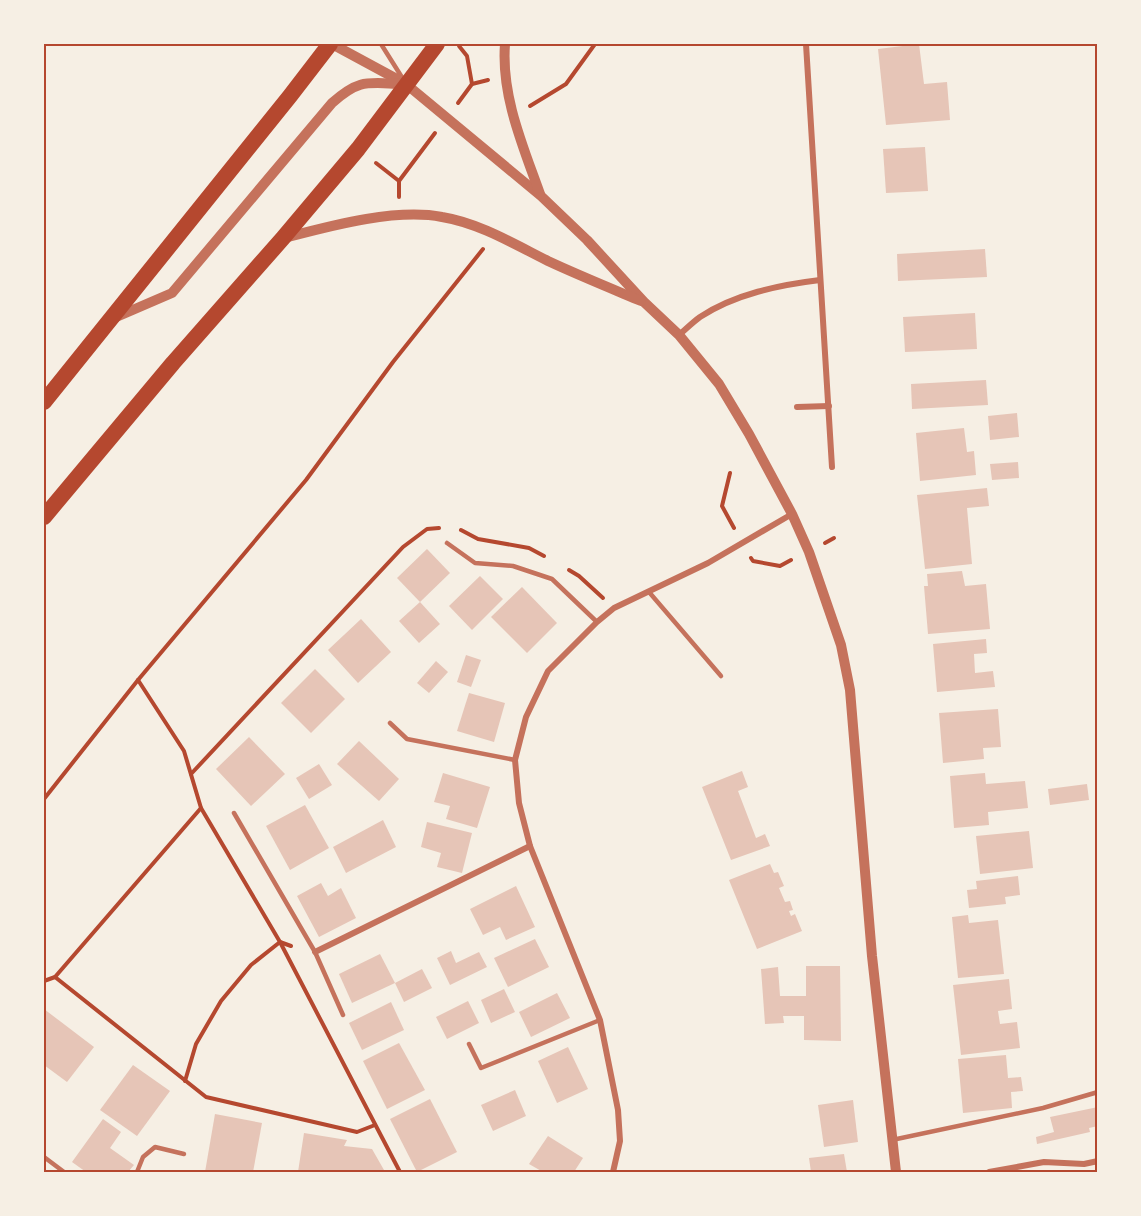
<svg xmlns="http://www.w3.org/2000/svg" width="1141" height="1216" font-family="Arial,sans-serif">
<rect width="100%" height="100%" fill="#f6efe4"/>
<g fill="#e6c5b7">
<path d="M919,44L924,84L947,82L950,120L886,125L878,49Z"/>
<path d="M925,147L928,191L886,193L883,149Z"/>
<path d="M985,249L987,277L898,281L897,254Z"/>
<path d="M975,313L977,349L905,352L903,317Z"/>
<path d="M986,380L988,405L912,409L911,384Z"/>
<path d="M1017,413L1019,437L990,440L988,416Z"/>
<path d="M964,428L967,452L974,451L976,475L920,481L916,433Z"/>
<path d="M1018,462L1019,478L992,480L990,464Z"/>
<path d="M987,488L989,506L967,508L972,564L925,569L917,495Z"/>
<path d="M427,549L450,573L420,602L397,578Z"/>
<path d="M962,571L965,586L986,584L990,629L928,634L924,586H928L927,574Z"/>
<path d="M480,576L503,599L472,630L449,606Z"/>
<path d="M522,587L557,623L527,653L491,617Z"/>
<path d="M420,602L440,624L419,643L399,621Z"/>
<path d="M361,619L391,652L358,683L328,650Z"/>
<path d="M986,639L987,653L974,654L975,673L993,671L995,687L937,692L933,644Z"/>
<path d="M466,655L481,660L471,687L457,682Z"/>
<path d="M436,661L448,672L429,693L417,683Z"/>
<path d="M315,669L345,699L311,733L281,703Z"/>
<path d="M469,693L505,703L494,742L457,731Z"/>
<path d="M998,709L1001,747L983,748L984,759L943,763L939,713Z"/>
<path d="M249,737L285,774L251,806L216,769Z"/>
<path d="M359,741L399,779L379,801L337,764Z"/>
<path d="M319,764L332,785L309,799L296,778Z"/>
<path d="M742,771L748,787L738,791L756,838L765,834L770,846L731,860L702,787Z"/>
<path d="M443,773L490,787L477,828L446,819L450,806L434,802Z"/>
<path d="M985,773L986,784L1025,781L1028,808L988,812L989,825L954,828L950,776Z"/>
<path d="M1087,784L1089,800L1050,805L1048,789Z"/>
<path d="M305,805L329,848L290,870L266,826Z"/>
<path d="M383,820L396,847L346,873L333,847Z"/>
<path d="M427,822L472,833L462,873L437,867L441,853L421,847Z"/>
<path d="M1029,831L1033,868L980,874L976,836Z"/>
<path d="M770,864L774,873L778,872L784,886L779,888L785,902L790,901L793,910L789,911L791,916L795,914L802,931L757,949L729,880Z"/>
<path d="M1018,876L1020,895L1005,897L1006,904L969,908L967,890L977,889L976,881Z"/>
<path d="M321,883L328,896L341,888L356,918L319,937L297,896Z"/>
<path d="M516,886L535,927L506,940L500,927L483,935L470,909Z"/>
<path d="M968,915L969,923L998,920L1004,974L958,978L952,917Z"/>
<path d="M535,939L549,967L508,987L494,958Z"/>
<path d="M451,951L456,963L479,952L487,967L450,985L437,958Z"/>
<path d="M380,954L395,983L352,1003L339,974Z"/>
<path d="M806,966H840L841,1041L804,1040V1016H783L784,1023L765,1024L761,969L778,967L780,996H806Z"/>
<path d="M422,969L432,988L404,1002L395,983Z"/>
<path d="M1009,979L1012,1009L998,1011L1000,1024L1017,1022L1020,1048L961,1055L953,985Z"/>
<path d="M504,989L515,1012L491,1023L481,1000Z"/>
<path d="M557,993L570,1018L531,1037L519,1012Z"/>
<path d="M468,1001L479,1023L447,1039L436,1017Z"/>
<path d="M391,1002L404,1030L362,1050L349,1023Z"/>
<path d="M44,1009L94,1047L67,1082L44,1065Z"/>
<path d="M399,1043L425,1090L387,1109L363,1061Z"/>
<path d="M568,1047L588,1089L557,1103L538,1061Z"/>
<path d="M1006,1055L1008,1078L1021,1077L1023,1091L1011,1092L1012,1108L963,1113L958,1059Z"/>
<path d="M133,1065L170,1091L137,1136L100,1110Z"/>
<path d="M515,1090L526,1116L493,1131L481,1105Z"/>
<path d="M430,1099L457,1152L417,1172L390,1119Z"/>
<path d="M853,1100L858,1142L824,1147L818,1105Z"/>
<path d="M1098,1107V1126L1089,1128L1090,1132L1037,1144L1036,1137L1054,1132L1050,1117Z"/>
<path d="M215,1114L262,1123L253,1172H205Z"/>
<path d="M103,1119L121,1132L110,1148L134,1165L128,1172H86L72,1162Z"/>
<path d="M304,1133L347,1140L344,1146L372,1149L384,1170L379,1172L341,1170V1172H298Z"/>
<path d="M548,1136L583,1158L574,1172H543L529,1164Z"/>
<path d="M844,1154L847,1172H811L809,1158Z"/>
</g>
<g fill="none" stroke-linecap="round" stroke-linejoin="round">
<g stroke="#b5482f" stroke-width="4">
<path d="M459,46L467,56L472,84"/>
<path d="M458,103L472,84L488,80"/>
<path d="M530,106L566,84L595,44"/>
<path d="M376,163L399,181"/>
<path d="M399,197V181L435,133"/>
<path d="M730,473L722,506L734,528"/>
<path d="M461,530L478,539L529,548L544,556"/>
<path d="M825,543L834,538"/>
<path d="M751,558L753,561L780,566L791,560"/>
<path d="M569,570L579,576L603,598"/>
<path d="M138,680L184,751L201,808L280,942L400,1172"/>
<path d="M191,774L403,547L427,529L439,528"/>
<path d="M44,799L138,680L306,480L393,362L483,249"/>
<path d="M55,977L206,1097L357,1132L375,1125"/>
<path d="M44,981L55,977L201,808"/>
<path d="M185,1081L196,1044L221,1001L251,965L280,942L291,946"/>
</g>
<g stroke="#c5725c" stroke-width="4.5">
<path d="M381,44L403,79"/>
<path d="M447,543L475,563L513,566L552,579L597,622"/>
<path d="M649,592L721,676"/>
<path d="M390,723L407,739L515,760"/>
<path d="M234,813L315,952L343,1015"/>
<path d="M469,1044L481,1068L600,1020"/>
<path d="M892,1140L1043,1108L1098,1092"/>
<path d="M44,1157L64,1172"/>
<path d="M137,1172L143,1157L155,1147L184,1154"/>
</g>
<g stroke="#c5725c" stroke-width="6">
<path d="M806,44L832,467"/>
<path d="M679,335C686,329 693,322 700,317C735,294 779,285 820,280"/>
<path d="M797,407L829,406"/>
<path d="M315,952L530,846"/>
<path d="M613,1172L620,1141L618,1110L600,1020L530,846L519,803L515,760L526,717L548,671L597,622L614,608L708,563L792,514"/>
<path d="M989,1172L1044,1162L1084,1164L1098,1161"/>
</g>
<g stroke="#c5725c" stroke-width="10">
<path d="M332,44L406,84L541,196L587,240L644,302L679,335L719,384L749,434L792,514L809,552L841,645L850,690L872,956L896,1172"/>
<path d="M505,44C501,96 523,146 540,194"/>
<path d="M284,238C330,226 395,208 442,217C479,223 514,244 548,261C578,275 610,288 641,301"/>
<path d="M114,318L172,293L332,103C360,78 368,83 403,84"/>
</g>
<g stroke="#b5482f" stroke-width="16">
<path d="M44,402L290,96L330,44"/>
<path d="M44,517L173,363L283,238L358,149L437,44"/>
</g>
</g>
<rect width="1141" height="1216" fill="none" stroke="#f6efe4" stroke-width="90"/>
<rect x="45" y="45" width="1051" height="1126" fill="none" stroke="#b5482f" stroke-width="2"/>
</svg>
